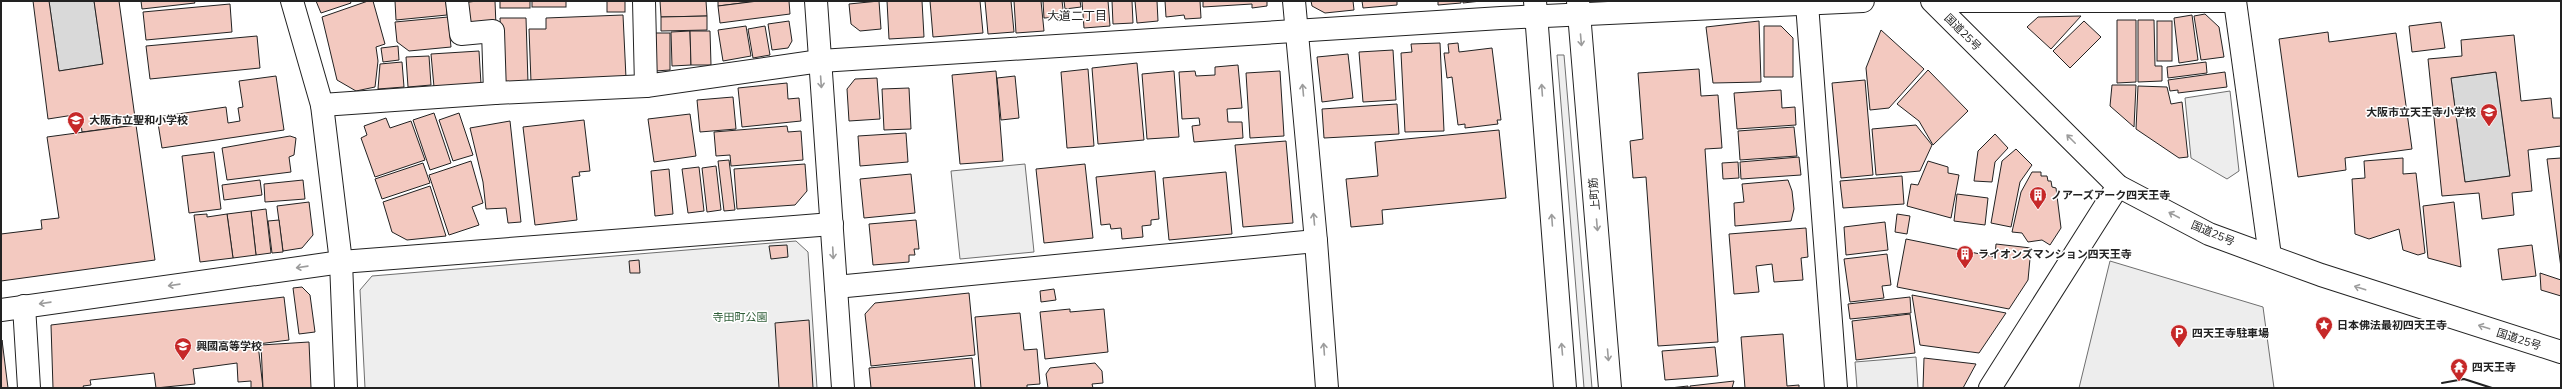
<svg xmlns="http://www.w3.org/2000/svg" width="2562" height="389" font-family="Mulish,'Noto Sans JP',sans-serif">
<rect width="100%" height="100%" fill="#fff"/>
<g fill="#eee" stroke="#6f6f6f">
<path d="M1557,55H1564L1592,388H1584Z"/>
<path d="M796,241L808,252L817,388H365L360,290L372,276Z"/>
</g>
<g fill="#ededed" stroke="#6f6f6f">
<path d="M2230,91L2239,171L2227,179L2191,158L2185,98Z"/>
<path d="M1025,164L1034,252L960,259L951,171Z"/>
<path d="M2110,261L2263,307L2274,388H2079Z"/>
<path d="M1916,357L1918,388H1857L1855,362Z"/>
</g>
<g fill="#d9d9d9" stroke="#6f6f6f">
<path d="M49,1H94L103,64L59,71Z"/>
<path d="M2496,72L2510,176L2465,182L2451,78Z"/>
</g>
<g fill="#f3c9c0" stroke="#222" fill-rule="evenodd">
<path d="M33,1H49L59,71L103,64L94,1H119L136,125L82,132L80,114L48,119Z"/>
<path d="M141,1H194L195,3L142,9Z"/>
<path d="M316,1H350L351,3L321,13Z"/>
<path d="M368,1H373L385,44L376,47L378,61L375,87L356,91L337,80L322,17Z"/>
<path d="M395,1H446L447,15L396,20Z"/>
<path d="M477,1H495L496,26L466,24L462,3Z"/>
<rect x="500" y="1" width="30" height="7"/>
<rect x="532" y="1" width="34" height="6"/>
<rect x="607" y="1" width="18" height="11"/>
<path d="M660,1H706L707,16L661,17Z"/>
<path d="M718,1H758L718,6Z"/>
<path d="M758,1H789L790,14L720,23L718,6Z"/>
<path d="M879,1L881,29L860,31L851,24L849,4Z"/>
<path d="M887,1H922L924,37L889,39Z"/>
<path d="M930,1H980L983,33L933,37Z"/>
<path d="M985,1H1011L1014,32L988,34Z"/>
<path d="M1014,1H1041L1044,31L1016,33Z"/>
<path d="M1043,1H1062L1064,17L1044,18Z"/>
<path d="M1064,1H1080L1081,7L1065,9Z"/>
<path d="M1082,1H1108L1110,26L1084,28Z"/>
<path d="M1112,1H1132L1133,23L1113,24Z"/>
<path d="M1135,1H1157L1158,21L1137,23Z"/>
<path d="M1165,1H1200L1201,18L1185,19L1184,15L1166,17Z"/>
<path d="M1203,1H1267V6L1252,8V4L1203,7Z"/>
<path d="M1311,1H1353L1354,10L1325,13L1312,6Z"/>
<path d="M1362,1H1397V5L1363,8Z"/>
<path d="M1438,1H1461V3L1438,5Z"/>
<path d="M1463,1H1481L1463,3Z"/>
<path d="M230,4L232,32L146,40L143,12Z"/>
<path d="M2205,14L2219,27L2224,57L2201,60L2194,16Z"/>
<path d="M623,15L626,78L531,82L529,29H546V18Z"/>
<path d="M2192,15L2198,60L2179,63L2174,18Z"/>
<path d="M707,16V30L661,31V17Z"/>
<path d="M2081,16L2051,49L2027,27L2038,17Z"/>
<path d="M448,17L451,47L409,51L397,42L395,22Z"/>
<path d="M500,18H526L528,83L503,85Z"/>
<path d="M2117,20H2136V82L2117,83Z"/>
<path d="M2138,20H2154L2155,66H2162V81L2138,82Z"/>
<path d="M789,21L792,41L788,48L772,50L768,24Z"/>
<path d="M1759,21L1761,82L1713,83L1706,27Z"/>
<path d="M2084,21L2101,37L2070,68L2053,51Z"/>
<rect x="2157" y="21" width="15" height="40"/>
<path d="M2441,22L2445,48L2412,52L2409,26Z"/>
<path d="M746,26L751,56L723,61L718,30Z"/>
<path d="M765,26L770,55L753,58L748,29Z"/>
<path d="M1764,26H1781L1793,38V77H1764Z"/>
<path d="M1881,30L1924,69L1889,108L1870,110L1866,68Z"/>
<path d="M690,31L691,65L672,66L671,32Z"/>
<path d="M690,31H710L711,65H691Z"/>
<path d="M2328,32L2329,42L2396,33L2412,149L2345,158L2346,170L2298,177L2279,39Z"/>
<path d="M654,33H670V70L655,71Z"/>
<path d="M2514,35L2521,101L2551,98L2553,118H2561V146L2528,150L2532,191L2512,193L2514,215L2482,219L2479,193L2442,196L2428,59L2462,56L2461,40ZM2496,72L2510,176L2465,182L2451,78Z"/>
<path d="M257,36L260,68L150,79L146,46Z"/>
<path d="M1440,43L1444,131L1405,132L1401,53L1412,52L1411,44Z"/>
<path d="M1458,43L1459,52L1492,48L1501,120H1497L1498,124L1465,128V124L1458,125L1452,77L1447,78L1444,53H1449L1448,44Z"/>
<path d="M398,46L399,60L383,62L381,48Z"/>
<path d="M1393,50L1396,100L1363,102L1359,52Z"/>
<path d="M479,51L481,84L434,87L431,54Z"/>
<path d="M1348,54L1353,98L1322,102L1317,57Z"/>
<path d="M429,56L431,85L408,87L406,57Z"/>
<path d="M402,62L404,87L378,89L380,64Z"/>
<path d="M2206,62L2207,73L2168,78L2167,67Z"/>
<path d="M1137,63L1144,140L1098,144L1092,68Z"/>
<path d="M1238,65L1242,108L1227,109L1228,122H1242L1243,138L1194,142L1192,126L1200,125L1199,118L1182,119L1179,72L1195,71L1196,76L1215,75V67Z"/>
<path d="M1088,69L1094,146L1067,148L1061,72Z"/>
<path d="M1699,69L1701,96L1718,95L1722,148L1705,149L1718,342L1658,346L1646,177L1633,178L1630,141L1643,139L1638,73Z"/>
<path d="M1928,70L1968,111L1933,145L1919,121L1897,104Z"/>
<path d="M996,71L1003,161L960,164L952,75Z"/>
<path d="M1174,71L1179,137L1147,139L1142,74Z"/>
<path d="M1280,71L1284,136L1250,138L1246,73Z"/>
<path d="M2225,72L2227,87L2178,93V90L2170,91L2168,80Z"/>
<path d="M276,76L284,130L162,148L157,117L226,107L228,123L240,121L238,108L243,107L239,81Z"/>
<path d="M1015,76L1019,118L1001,120L997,78Z"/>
<path d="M877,78L880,119L849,121L847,89L855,79Z"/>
<path d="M1865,80L1873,175L1841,178L1832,83Z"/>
<path d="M787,83L788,99L799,98L801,121L742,127L738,88Z"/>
<path d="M2112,85H2136L2134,127L2110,106Z"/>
<path d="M2138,86L2167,87L2171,104L2182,102L2188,157L2179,158L2136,129Z"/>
<path d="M909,88L911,129L884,130L882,89Z"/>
<path d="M1781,90L1782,108L1795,107L1796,125L1737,129L1734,93Z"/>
<path d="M733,97L736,129L700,132L697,100Z"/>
<path d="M1397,104L1399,134L1324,138L1322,109Z"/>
<path d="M434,113L451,163L430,170L413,120Z"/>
<path d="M459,113L473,155L453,161L439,120Z"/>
<path d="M690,114L696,156L654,162L648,119Z"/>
<path d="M386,118L390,128L411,121L425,160L375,177L361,138L367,135L364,126Z"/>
<path d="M584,120L590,171L579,172L580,176L572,177L577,220L535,225L523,127Z"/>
<path d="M510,121L521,222L508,223L506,208L486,209L483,182L470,128Z"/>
<path d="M136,125L155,260L1,281V234L42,229L41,220L59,218L47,137Z"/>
<path d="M1916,125L1932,145L1920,171L1876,175L1872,129Z"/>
<path d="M787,126L788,132L801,131L803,160L731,166L730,155L716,156L714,132Z"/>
<path d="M1794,127L1797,156L1740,160L1738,131Z"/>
<path d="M1499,130L1506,198L1382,210L1383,224L1351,227L1346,179L1378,176L1375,142Z"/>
<path d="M906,133L908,162L860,166L858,136Z"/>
<path d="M1995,134L2008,148L1995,162L1992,182L1974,181L1978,151Z"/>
<path d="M290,136L296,138L294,155L289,157L291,172L227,180L222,148Z"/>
<path d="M1286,141L1293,223L1243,227L1235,145Z"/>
<path d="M2016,149L2032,165L2020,182L2011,227L1991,223L2002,161Z"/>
<path d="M214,152L221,209L189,213L182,156Z"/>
<path d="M1799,157L1801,175L1741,179L1740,162Z"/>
<path d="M2403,158V174L2416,173L2425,253L2418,255L2403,250L2399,229L2369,239L2355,234L2352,179L2365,178L2364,161Z"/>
<path d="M2561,158V268L2547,159Z"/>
<path d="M729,160L735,210L724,211L718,161Z"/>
<path d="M471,161L483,203L472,207L479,225L449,235L429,175Z"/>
<path d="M1928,161L1948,167V173L1959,175L1951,218L1907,206L1911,184L1918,185Z"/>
<path d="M1738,162L1739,178L1723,179L1722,163Z"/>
<path d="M423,163L430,183L382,199L375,179Z"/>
<path d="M805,164L807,191L795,205L737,209L734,169Z"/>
<path d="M1085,164L1093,238L1044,243L1036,169Z"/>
<path d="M716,166L721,210L707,212L702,168Z"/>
<path d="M699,167L704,211L688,213L682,169Z"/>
<path d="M669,169L673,214L655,216L651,171Z"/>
<path d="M1155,171L1159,219L1151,220V225L1142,226L1143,237L1122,239L1121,228L1111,229L1110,224L1101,225L1096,177Z"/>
<path d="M1226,172L1232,234L1169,240L1163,178Z"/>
<path d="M2032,172H2041V176H2047L2048,181H2051L2052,187L2056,188L2061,228L2050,245L2042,240L2028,242L2022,233L2012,232L2021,192Z"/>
<path d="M911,174L915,213L864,218L860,179Z"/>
<path d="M1902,176L1904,204L1843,208L1840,181Z"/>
<path d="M260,180L262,195L224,200L222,185Z"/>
<path d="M303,180L305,199L265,202L264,184Z"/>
<path d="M1788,180L1792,191L1794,209L1791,221L1735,226L1734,203L1744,202L1742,184Z"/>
<path d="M430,186L446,236L407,240L392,232L383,202Z"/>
<path d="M1957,194L1988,198L1985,225L1954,221Z"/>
<path d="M309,202L313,235L302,248L283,251L277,206Z"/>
<path d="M2454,202L2461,267L2428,258L2423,206Z"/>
<path d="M266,209L271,253L256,255L251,211Z"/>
<path d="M251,211L256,255L233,258L227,214Z"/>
<path d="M207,214V217L227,214L233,258L200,262L194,215Z"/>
<path d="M1897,214L1910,216L1907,234L1895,232Z"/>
<path d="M279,220L283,252L272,253L268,221Z"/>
<path d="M916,220L919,249H914L915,255H909V262L873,265L869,224Z"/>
<path d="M1885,222L1888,250L1846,255L1844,227Z"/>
<path d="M1806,228L1808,257L1801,258L1803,280L1774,282L1772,264L1756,266L1759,292L1734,294L1729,234Z"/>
<path d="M1906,239L1995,257L1996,244L2031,248L2028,280L2009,309L1897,287Z"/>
<path d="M787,245L788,257L771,259L769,246Z"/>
<path d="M2532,245L2536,276L2502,280L2498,249Z"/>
<path d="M1887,254L1891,285L1882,286L1884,298L1850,302L1844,259Z"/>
<path d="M639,260L640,273H630L629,261Z"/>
<path d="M2540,273L2561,280V296L2541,290Z"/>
<path d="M302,287L310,295L315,332L299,334L293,288Z"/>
<path d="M1054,289L1056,300L1041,302L1040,291Z"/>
<path d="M969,293L975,355L871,366L865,314L875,303Z"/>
<path d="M1912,295L2006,313L1979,353L1920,345Z"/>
<path d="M284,297L289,340L258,344L263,388H251V381L238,382L237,363L193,369L195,384L156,388L154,373L90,380L91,385L83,386L84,388H53L51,325Z"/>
<path d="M1910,297L1911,313L1850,319L1848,304Z"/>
<path d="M1070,309V312L1104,309L1108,352L1045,359L1040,312Z"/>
<path d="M1020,313L1024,350L1037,349L1040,384L1027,385V388H981L975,317Z"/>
<path d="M1910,314L1915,353L1856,360L1852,321Z"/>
<path d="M809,320L813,388H779L775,323Z"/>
<path d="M1783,334L1787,386L1799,385V388H1745L1741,337Z"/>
<path d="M2,340L8,388H1Z"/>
<path d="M309,342L311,388H263L261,345Z"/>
<path d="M1715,347L1718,376L1665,380L1662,351Z"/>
<path d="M972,358L975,388H871L869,368Z"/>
<path d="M1924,358L1976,364L1963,388H1923Z"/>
<path d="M1095,363L1102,371L1103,383L1092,384L1093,388H1048L1046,374L1050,368Z"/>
<path d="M1734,381L1732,388H1690V386Z"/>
<path d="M1688,386V388H1670Z"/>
</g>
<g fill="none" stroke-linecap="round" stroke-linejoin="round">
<g stroke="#222" stroke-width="24">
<g id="minor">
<path d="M292,1L322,105L341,262L346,388"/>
<path d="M457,1L461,34L493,31L495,93"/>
<path d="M644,1L646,86"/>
<path d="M816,1L843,388"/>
<path d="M1294,1L1316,241L1327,388"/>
<path d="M1947,1H2235"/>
<path d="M2235,1L2270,256"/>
<path d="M1807,4L1836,388"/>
<path d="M322,105L495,93L646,86L820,61L1501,18L1863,1"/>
<path d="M836,287L1316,241"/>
<path d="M24,306L29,388"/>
<path d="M1,310L341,262L832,224"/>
<path d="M1990,388L2118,186"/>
</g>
</g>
<g stroke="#222" stroke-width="24">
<g id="major">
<path d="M1535,1L1565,388"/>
<path d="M1578,1L1610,388"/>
</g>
</g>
<g stroke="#222" stroke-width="24">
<path id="highway" d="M1932,1L2118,186L2209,234L2321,275L2561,352"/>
</g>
<use href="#minor" stroke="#fff" stroke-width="22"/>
<use href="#major" stroke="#fff" stroke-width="22"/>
<use href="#highway" stroke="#fff" stroke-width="22"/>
<path stroke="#222" stroke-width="2" d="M2442,383L2464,379L2492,388"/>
</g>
<defs><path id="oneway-shaft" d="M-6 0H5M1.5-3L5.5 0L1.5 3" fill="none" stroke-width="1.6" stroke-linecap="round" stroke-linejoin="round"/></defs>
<g stroke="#9c9c9c">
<use href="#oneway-shaft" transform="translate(1581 40) rotate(85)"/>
<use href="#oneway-shaft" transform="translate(821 82) rotate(86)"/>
<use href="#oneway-shaft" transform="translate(1303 90) rotate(-95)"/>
<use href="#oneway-shaft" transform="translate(1542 90) rotate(-94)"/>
<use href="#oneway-shaft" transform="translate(2071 139) rotate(-135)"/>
<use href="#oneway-shaft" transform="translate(2174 215) rotate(-152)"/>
<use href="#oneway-shaft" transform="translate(1314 219) rotate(-95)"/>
<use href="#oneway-shaft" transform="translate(1552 220) rotate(-94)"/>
<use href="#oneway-shaft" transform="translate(1597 225) rotate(85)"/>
<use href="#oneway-shaft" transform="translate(833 253) rotate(87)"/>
<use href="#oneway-shaft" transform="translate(302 267) rotate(172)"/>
<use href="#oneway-shaft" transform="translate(174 285) rotate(172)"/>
<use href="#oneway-shaft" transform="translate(2360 288) rotate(-162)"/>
<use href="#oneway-shaft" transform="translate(45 303) rotate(172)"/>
<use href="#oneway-shaft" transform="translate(2484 327) rotate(-162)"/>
<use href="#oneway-shaft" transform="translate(1324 349) rotate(-94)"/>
<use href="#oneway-shaft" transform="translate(1562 349) rotate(-95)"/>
<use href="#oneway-shaft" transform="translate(1608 355) rotate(85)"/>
</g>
<defs>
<g id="school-pin" transform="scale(0.9)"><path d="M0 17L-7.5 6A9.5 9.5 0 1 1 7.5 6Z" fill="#c62828" stroke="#fff"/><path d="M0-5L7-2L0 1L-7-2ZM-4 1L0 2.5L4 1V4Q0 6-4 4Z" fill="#fff"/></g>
<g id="building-pin" transform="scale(0.9)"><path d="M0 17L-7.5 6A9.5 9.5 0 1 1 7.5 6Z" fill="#c62828" stroke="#fff"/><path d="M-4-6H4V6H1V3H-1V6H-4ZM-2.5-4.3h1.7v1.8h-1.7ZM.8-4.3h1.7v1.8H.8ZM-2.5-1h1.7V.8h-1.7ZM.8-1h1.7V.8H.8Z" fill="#fff"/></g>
<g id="sight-pin" transform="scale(0.9)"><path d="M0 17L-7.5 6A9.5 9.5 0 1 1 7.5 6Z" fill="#c62828" stroke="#fff"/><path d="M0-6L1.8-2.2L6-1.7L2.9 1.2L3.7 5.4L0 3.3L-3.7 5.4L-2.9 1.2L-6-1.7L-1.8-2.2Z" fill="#fff"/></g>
<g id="parking-pin" transform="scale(0.9)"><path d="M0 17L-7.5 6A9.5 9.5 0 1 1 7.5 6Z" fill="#c62828" stroke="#fff"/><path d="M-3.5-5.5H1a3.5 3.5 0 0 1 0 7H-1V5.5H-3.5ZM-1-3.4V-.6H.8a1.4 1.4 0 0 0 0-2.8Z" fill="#fff"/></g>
<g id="temple-pin" transform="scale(0.9)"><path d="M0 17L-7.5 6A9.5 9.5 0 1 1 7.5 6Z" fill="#c62828" stroke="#fff"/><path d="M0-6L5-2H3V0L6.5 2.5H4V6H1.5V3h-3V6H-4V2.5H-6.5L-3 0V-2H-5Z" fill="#fff"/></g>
</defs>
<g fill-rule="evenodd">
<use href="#school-pin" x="2489" y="112"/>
<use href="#school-pin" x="76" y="120"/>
<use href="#building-pin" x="2038" y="195"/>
<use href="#building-pin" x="1965" y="254"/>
<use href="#sight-pin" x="2324" y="325"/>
<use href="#parking-pin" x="2179" y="333"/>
<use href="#school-pin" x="183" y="346"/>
<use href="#temple-pin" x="2459" y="367"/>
</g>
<g text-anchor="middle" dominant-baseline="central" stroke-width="3" stroke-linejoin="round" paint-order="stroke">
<g font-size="11" fill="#222" stroke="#fff">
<text transform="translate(1963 32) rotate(45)">国道25号</text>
<text transform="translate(1594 194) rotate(-95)">上町筋</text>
<text transform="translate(2213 233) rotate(23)">国道25号</text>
<text transform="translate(2519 339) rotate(18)">国道25号</text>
</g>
<g font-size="11" font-weight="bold" fill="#222" stroke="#fff" text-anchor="start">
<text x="2476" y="112" text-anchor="end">大阪市立天王寺小学校</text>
<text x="89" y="120">大阪市立聖和小学校</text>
<text x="2051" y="195">ノアーズアーク四天王寺</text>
<text x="1978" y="254">ライオンズマンション四天王寺</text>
<text x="2337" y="325">日本佛法最初四天王寺</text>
<text x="2192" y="333">四天王寺駐車場</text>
<text x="196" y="346">興國高等学校</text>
<text x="2472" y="367">四天王寺</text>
</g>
<g font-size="11" fill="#2f5e38" stroke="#fff">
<text x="740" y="317">寺田町公園</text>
</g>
<g font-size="12" fill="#222" stroke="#fff">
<text x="1077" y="15">大道二丁目</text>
</g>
</g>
<rect width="2562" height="389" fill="none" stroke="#222222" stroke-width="4"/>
</svg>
